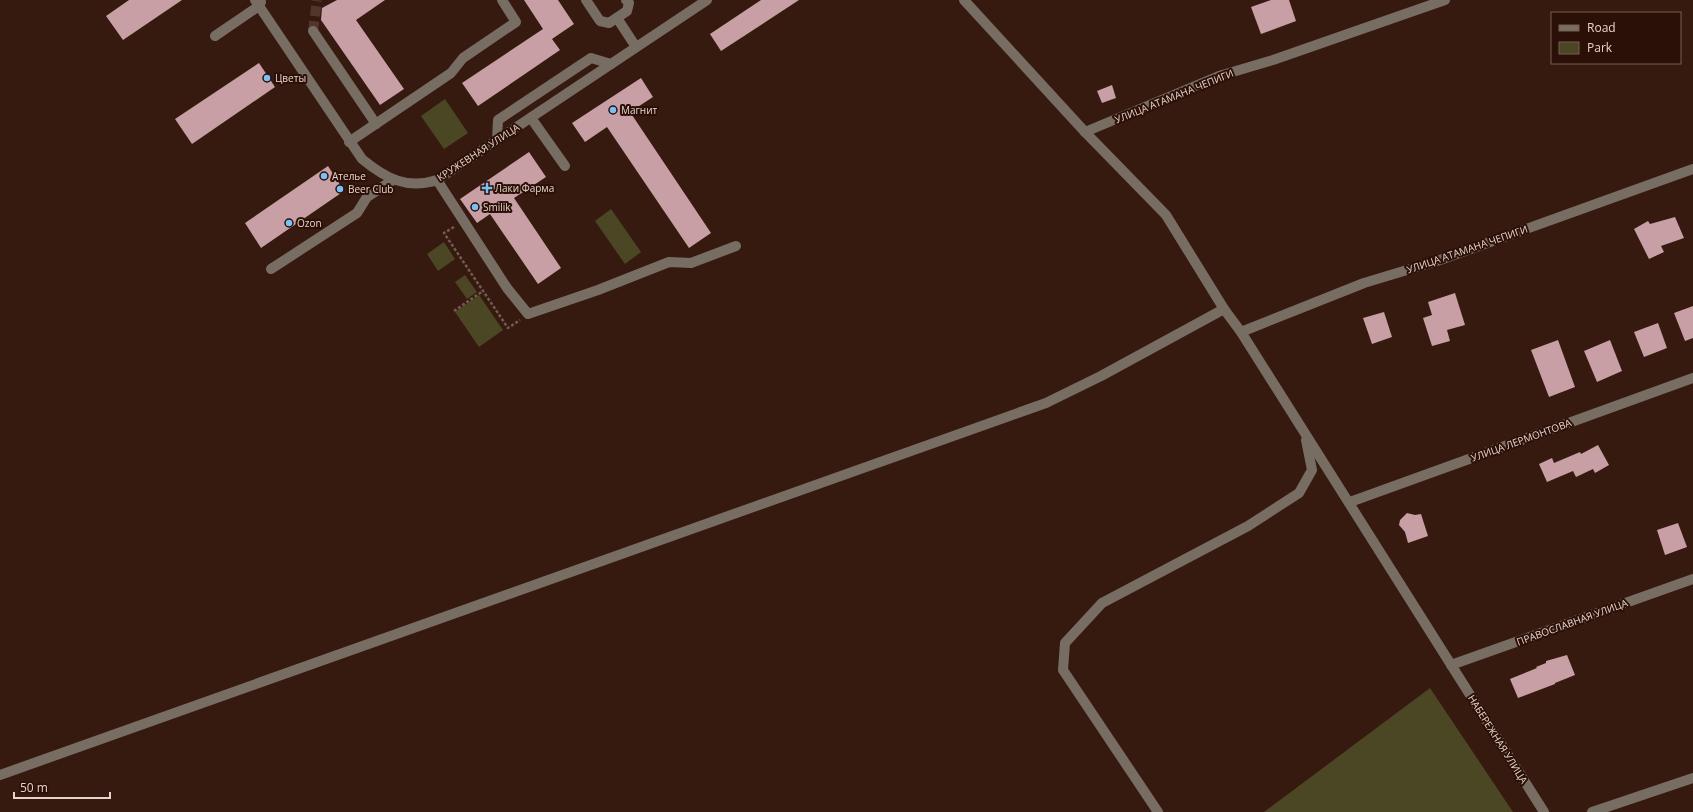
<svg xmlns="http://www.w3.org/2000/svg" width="1693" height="812" font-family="'Open Sans',sans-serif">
<rect width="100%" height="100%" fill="#361a10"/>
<g fill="#4b4624">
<path d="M445,99L468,133L444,149L421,116Z"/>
<path d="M611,209L641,252L625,264L595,221Z"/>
<path d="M444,242L455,259L438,271L427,254Z"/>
<path d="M465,275L477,292L467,299L455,282Z"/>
<path d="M479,295L503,330L479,347L455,312Z"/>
<path d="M1430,688L1513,812H1264Z"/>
</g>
<g fill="#c79fa5">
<path d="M129,0H182L123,40L106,16Z"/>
<path d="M337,0H385L356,20L404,89L380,105L321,20L322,8Z"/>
<path d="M524,0H558L574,24L552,39L560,50L478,106L462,83L543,29Z"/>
<path d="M761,0H799L721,51L710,34Z"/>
<path d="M1271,0H1289L1296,21L1261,34L1251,7Z"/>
<path d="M259,63L275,87L192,144L175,119Z"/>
<path d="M641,78L653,97L630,112L711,233L689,248L607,127L585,142L572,123Z"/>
<path d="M1112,85L1116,98L1102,103L1097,91Z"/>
<path d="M529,152L546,177L514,198L561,268L538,284L490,214L477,223L460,199Z"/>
<path d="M328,166L344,191L261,248L245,223Z"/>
<path d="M1675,217L1684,238L1661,246L1664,252L1649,259L1634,229L1648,221L1650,224Z"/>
<path d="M1455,293L1465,325L1447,330L1450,341L1432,346L1423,318L1432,315L1428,302Z"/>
<path d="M1693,306V338L1685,341L1674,313Z"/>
<path d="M1384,312L1392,337L1372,344L1363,318Z"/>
<path d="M1658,323L1667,348L1644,357L1634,332Z"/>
<path d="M1558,340L1575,387L1549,397L1531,350Z"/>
<path d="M1610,340L1622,371L1597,382L1584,351Z"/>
<path d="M1598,445L1609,465L1595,473L1593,469L1576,477L1573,471L1547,482L1539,464L1552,458L1554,463L1580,452L1581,454Z"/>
<path d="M1407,513L1415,515L1421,514L1428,536L1408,543L1405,532L1399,525L1400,520Z"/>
<path d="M1678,523L1687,547L1665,555L1657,530Z"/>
<path d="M1567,655L1575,675L1555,683V684L1518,698L1510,679L1537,668L1536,667L1546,663V661Z"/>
</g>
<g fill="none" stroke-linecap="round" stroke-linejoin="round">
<path stroke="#51362c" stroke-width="10" stroke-dasharray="10 5" stroke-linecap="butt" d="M313,31L317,0"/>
<g stroke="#745b52" stroke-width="2.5" stroke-dasharray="3 2" stroke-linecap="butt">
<path d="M454,227L444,233L508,328L520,320"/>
<path d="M454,311L483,291"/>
</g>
<g stroke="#786d62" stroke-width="10">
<path d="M255,0L362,159C385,178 407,190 437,180L707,0"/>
<path d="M586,0L600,21L609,23L627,11L629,3L626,0"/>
<path d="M964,0L1085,132L1166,215L1224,309L1241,332L1544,812"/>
<path d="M617,18L636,47"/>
<path d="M313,31L376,124"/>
<path d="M215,36L259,6L261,2"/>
<path d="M531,118L565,166"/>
<path d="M1085,132L1219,76L1273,60L1445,0"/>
<path d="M497,140L498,120L591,58L611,64"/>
<path d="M349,142L451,73L463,58L516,22L502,0"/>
<path d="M437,180L507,288L528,314L598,290L669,262L691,263L736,246"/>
<path d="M271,269L357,213L367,197L393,180"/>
<path d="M1241,332L1364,283L1440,260L1693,169"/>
<path d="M1350,502L1693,378"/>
<path d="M1451,665L1693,579"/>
<path d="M0,775L1046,403L1101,376L1224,309"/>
<path d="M1158,812L1063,670L1065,643L1102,603L1248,526L1299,493L1312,470L1306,440"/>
<path d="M1592,812L1693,778"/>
</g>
</g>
<g fill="#79bff8" stroke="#2b1007" stroke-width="1.5">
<circle cx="267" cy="78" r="4"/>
<circle cx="613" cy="110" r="4"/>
<circle cx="324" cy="176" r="4"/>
<path d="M485 182h4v4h4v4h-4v4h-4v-4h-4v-4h4z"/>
<circle cx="340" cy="189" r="4"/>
<circle cx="475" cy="207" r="4"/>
<circle cx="289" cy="223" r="4"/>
</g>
<g text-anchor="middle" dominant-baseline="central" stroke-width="4" stroke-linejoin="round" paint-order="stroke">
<g font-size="10" fill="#e7d3cc" stroke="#2b1007" text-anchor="start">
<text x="275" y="78">Цветы</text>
<text x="621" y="110">Магнит</text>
<text x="332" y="176">Ателье</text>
<text x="495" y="188">Лаки Фарма</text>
<text x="348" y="189">Beer Club</text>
<text x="483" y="207">Smilik</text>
<text x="297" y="223">Ozon</text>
</g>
<g font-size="10" fill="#e7d3cc" stroke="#2b1007">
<text transform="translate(1174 96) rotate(-22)">УЛИЦА АТАМАНА ЧЕПИГИ</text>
<text transform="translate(478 152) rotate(-33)">КРУЖЕВНАЯ УЛИЦА</text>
<text transform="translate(1467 249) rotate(-19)">УЛИЦА АТАМАНА ЧЕПИГИ</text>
<text transform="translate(1521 440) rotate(-20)">УЛИЦА ЛЕРМОНТОВА</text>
<text transform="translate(1572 622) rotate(-20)">ПРАВОСЛАВНАЯ УЛИЦА</text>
<text transform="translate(1498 739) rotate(58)">НАБЕРЕЖНАЯ УЛИЦА</text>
</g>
</g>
<rect x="1551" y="12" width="130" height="52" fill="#2b1007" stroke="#765e56"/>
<rect x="1559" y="25" width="20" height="6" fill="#786d62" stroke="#765e56"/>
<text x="1587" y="32" font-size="12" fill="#e7d3cc">Road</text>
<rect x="1559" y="42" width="20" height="12" fill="#4b4624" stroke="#765e56"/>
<text x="1587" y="52" font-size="12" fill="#e7d3cc">Park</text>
<path d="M14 792v6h96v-6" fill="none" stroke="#e7d3cc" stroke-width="2"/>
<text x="20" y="792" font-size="12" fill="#e7d3cc" stroke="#2b1007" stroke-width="3" paint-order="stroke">50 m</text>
</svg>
